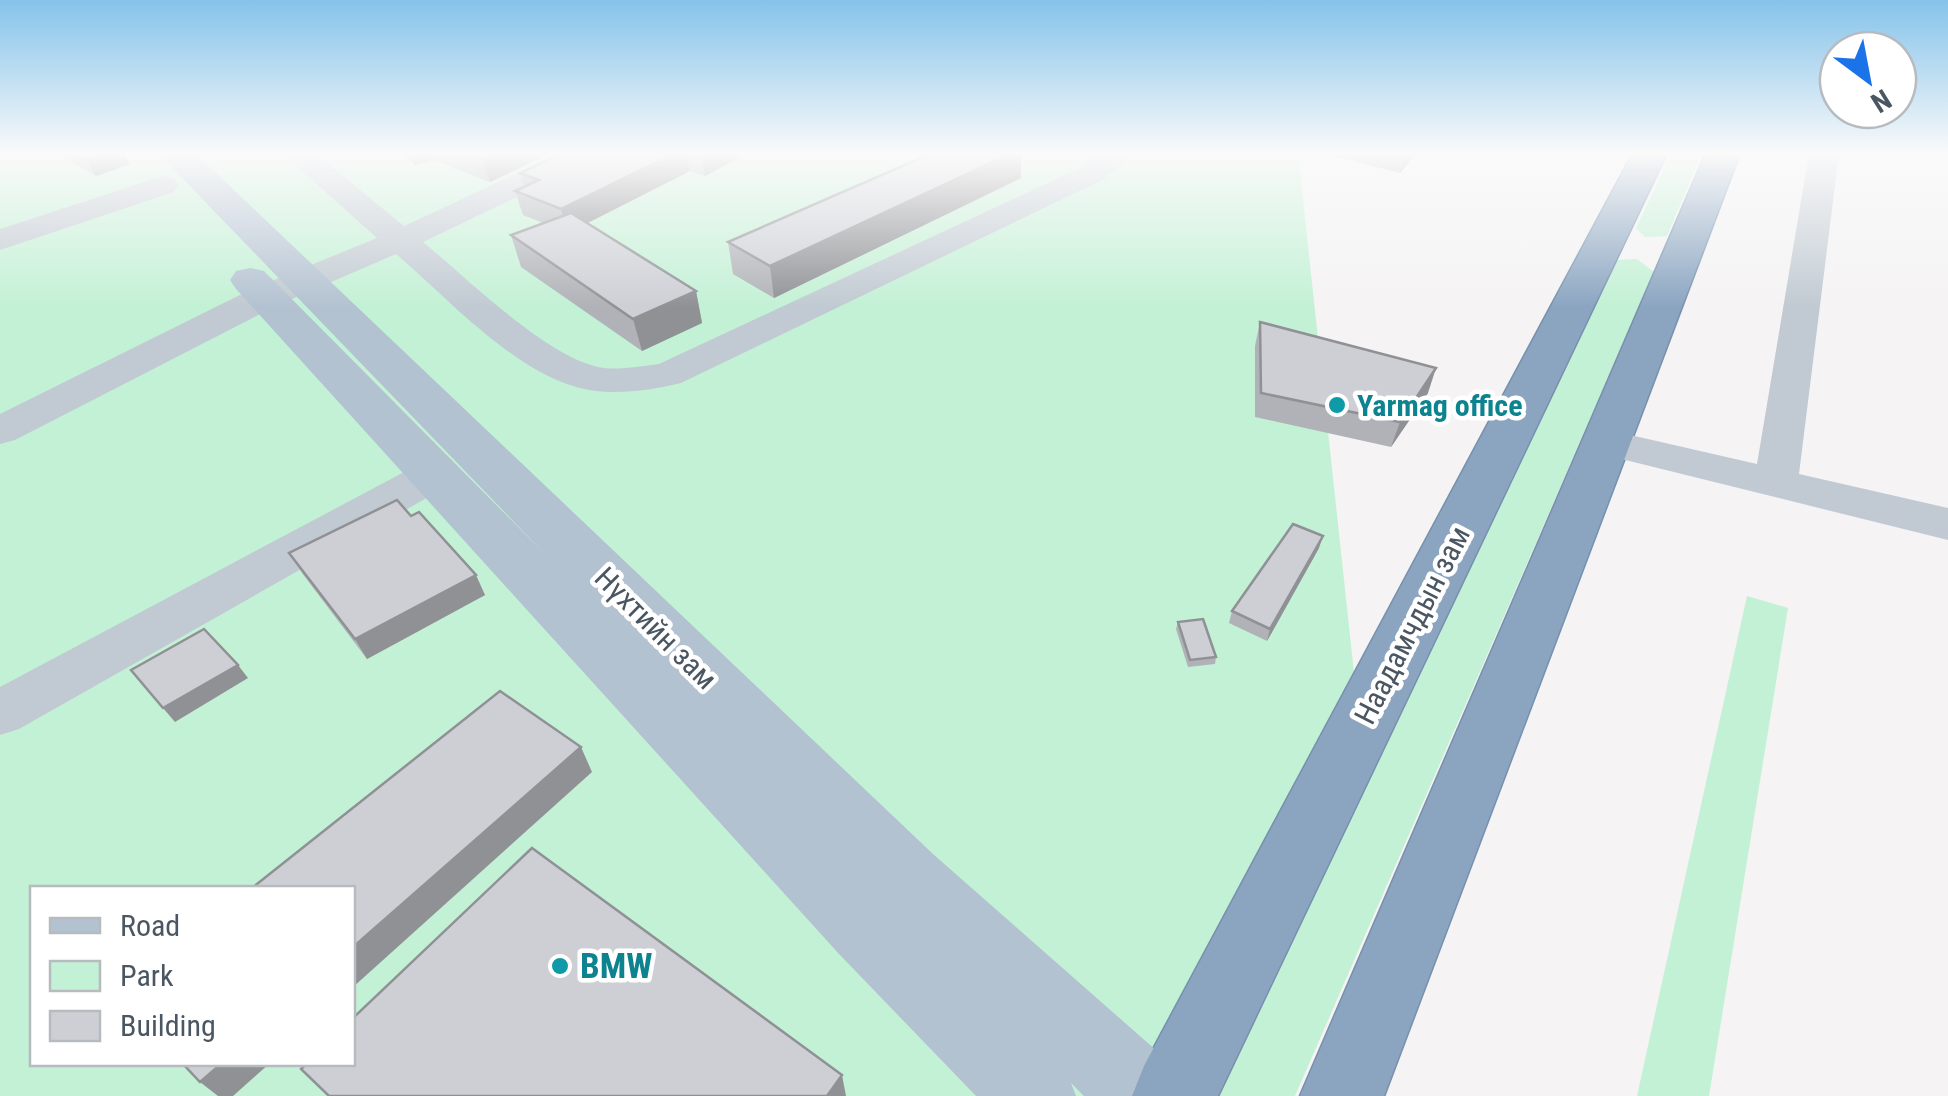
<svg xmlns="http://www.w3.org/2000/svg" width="1948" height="1096" font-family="'Roboto Condensed',sans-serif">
<rect width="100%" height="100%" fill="#f5f3f3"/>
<g fill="#c3f1d5" fill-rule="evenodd">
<path d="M0,153H1298L1366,784L1617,260L1637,259L1654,272L1295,1096H0ZM32,888H352V1064H32Z"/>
<path d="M1672,153H1702L1667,236L1645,237L1636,228Z"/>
<path d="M1747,596L1788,608L1709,1096H1637Z"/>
</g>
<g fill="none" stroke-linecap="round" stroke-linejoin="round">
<g stroke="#7690ad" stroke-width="3">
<g id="highway">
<path d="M1633,153H1667L1218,1096H1132L1144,1066Z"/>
<path d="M1706,153H1740L1384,1096H1300Z"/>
</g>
</g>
<g fill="#c1cad2" fill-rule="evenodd">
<path d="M282,153H315L404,226L561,153H600L596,159L423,242C466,277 550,361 604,368C621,370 641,366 659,364L1080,168L1100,153H1134L1102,180L681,383C653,390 618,395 589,390C519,378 449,299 396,254L278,305L15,440L0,444V414L252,289L377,238Z"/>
<path d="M1809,153H1839L1799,474L1948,508V540L1589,451L1583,442L1589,433L1604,429L1757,464Z"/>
<path d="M163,176L174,178L178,185L174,192L0,250V229Z"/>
<path d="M437,459L453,463L459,473L453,483L19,729L0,735V687L421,463Z"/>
</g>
<path fill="#b3c2d1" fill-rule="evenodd" d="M158,153H195L933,854L1174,1066L1186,1096H1084L1071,1083L1076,1096H976L839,954L236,289L230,280L236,271L250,268L264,271L546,555Z"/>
<use href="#highway" fill="#8ba5c1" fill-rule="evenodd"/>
</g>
<g fill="#b0b2b7">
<path d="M55,153H123L130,164L96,176Z"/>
<path d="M399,153H551L490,182L434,160L415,165Z"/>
<path d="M562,153H748L705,176L690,171L587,223L696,291L702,323L642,351L521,267L511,235L543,223L523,215L515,191L524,187L520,173Z"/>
<path d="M1321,153H1416L1400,173Z"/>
<path d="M1021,178L774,298L733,274L728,242Z"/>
<path d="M1260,322L1428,393L1391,447L1255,417V346Z"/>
<path d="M411,516L485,595L367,659L302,573L289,553Z"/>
<path d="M1319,548L1267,641L1229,623L1232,611Z"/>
<path d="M1178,622L1216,657L1215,664L1188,667L1176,629Z"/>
</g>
<g fill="#909195">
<path d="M108,153H123L130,164L96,176L87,160Z"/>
<path d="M410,153H431L434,160L415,165Z"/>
<path d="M494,153H551L490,182L482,159Z"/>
<path d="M675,153H687L690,171L568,233L561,209Z"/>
<path d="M701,153H748L705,176Z"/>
<path d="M1012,153H1021V178L774,298L770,266Z"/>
<path d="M1405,153H1416L1400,173Z"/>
<path d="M696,291L702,323L642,351L633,319Z"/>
<path d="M1436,368L1428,393L1391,447L1400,422Z"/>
<path d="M1323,536L1319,548L1267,641L1270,629Z"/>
<path d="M476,575L485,595L367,659L355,639Z"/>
<path d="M238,665L248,678L175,722L163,708Z"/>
<path d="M581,747L592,772L352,988V948Z"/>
<path d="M221,1064H269L233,1096H218L200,1082Z"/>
<path d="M842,1075L846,1096H827Z"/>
</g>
<g fill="#cdcfd5" stroke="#909195" stroke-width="2.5">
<path d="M74,153H108L87,160Z"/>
<path d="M469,153H494L482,159Z"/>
<path d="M562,153H675L561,209L515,191L539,180L520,173Z"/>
<path d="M932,153H1012L770,266L728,242Z"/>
<path d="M571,213L696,291L633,319L511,235Z"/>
<path d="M1260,322L1436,368L1400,422L1261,393Z"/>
<path d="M397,500L411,516L419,512L476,575L355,639L289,553Z"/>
<path d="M1293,524L1323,536L1270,629L1232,611Z"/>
<path d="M1203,619L1216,657L1190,660L1178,622Z"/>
<path d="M204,629L238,665L163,708L131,670Z"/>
<path d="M500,691L581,747L352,948V888H252Z"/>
<path d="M532,848L842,1075L827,1096H329L301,1069L306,1064H352V1019Z"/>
<path d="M183,1064H221L200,1082Z"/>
</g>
<linearGradient id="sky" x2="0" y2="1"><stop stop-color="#85c3ea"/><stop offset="0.5" stop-color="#fafafa"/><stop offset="1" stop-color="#fafafa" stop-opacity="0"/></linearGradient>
<rect width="1948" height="307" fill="url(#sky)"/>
<g fill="#0f9aa8" stroke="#fff" stroke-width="4">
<circle cx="1337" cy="405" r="10"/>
<circle cx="560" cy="966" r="10"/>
</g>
<g text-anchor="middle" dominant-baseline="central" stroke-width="9" stroke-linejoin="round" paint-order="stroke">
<g font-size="30" font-weight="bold" fill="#0d838f" stroke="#fff" text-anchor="start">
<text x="1357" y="405">Yarmag office</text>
</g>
<g font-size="30" fill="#4a5661" stroke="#fff">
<text transform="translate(1412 625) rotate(-63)">Наадамчдын зам</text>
<text transform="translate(656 628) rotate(45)">Нүхтийн зам</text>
</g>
<g font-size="35" font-weight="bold" fill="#0d838f" stroke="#fff" text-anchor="start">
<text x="580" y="966">BMW</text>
</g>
</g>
<rect x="30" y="886" width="325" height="180" fill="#ffffff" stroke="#b7bbc0" stroke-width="2.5"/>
<rect x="50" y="918" width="50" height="15" fill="#b3c2d1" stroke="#b7bbc0" stroke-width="2.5"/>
<text x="120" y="936" font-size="30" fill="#4a5661">Road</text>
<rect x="50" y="961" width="50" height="30" fill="#c3f1d5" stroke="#b7bbc0" stroke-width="2.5"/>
<text x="120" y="986" font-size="30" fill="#4a5661">Park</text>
<rect x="50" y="1011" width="50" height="30" fill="#cdcfd5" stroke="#b7bbc0" stroke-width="2.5"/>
<text x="120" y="1036" font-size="30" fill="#4a5661">Building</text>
<g transform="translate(1868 80) rotate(148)"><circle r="48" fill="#ffffff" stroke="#b7bbc0" stroke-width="2.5"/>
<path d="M0-8L18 38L0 25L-18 38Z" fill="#1a73e8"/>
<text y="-15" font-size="28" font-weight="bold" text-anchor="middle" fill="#4a5661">N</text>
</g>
</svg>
